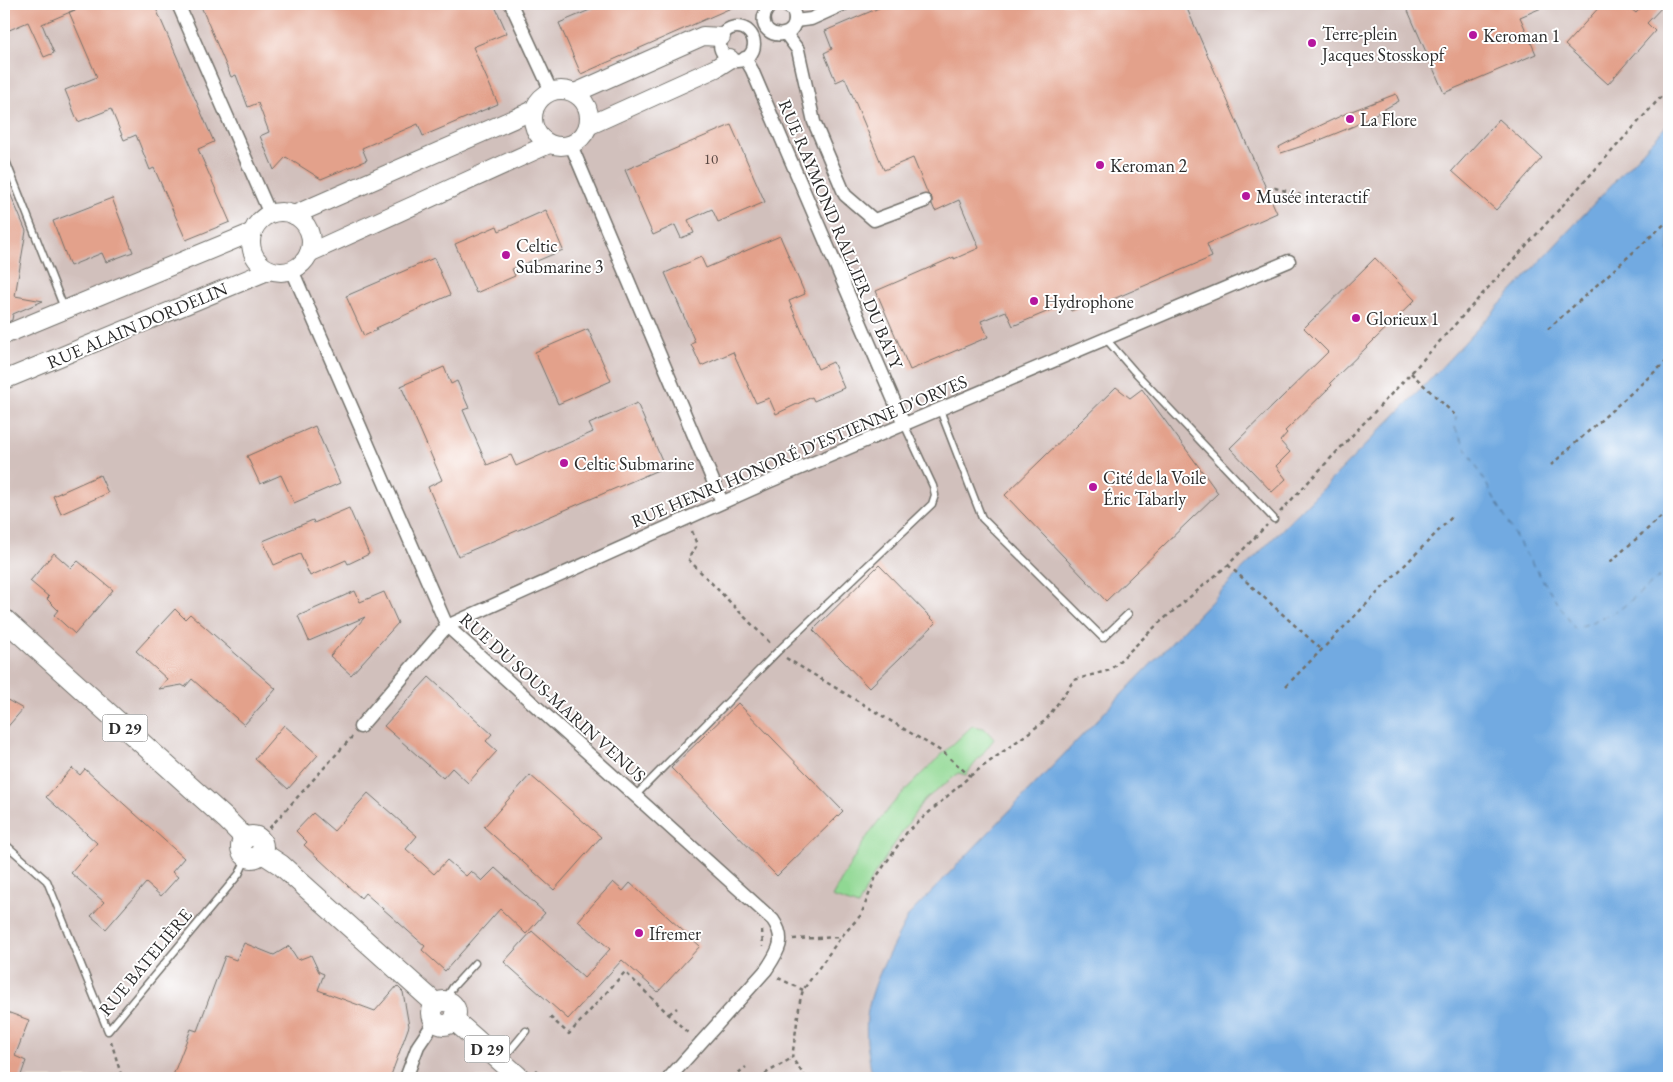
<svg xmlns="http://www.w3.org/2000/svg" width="1673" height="1082" font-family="'EB Garamond',serif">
<rect width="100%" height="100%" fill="#fff"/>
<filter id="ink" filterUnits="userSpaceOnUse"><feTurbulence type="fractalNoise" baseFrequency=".02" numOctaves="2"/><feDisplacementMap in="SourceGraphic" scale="10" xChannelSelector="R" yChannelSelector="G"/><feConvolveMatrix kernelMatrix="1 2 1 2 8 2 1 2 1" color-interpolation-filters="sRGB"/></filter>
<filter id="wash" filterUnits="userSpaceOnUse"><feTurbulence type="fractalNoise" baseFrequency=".0096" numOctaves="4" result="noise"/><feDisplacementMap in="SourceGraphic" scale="20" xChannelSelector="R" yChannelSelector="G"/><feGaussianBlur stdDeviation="1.12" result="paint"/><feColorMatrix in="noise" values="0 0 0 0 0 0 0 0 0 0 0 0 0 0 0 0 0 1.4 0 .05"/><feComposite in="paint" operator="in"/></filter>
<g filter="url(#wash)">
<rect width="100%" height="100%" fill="#f7efdf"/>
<path fill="#d1c0bc" d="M4,4H1669V123L1424,386L1235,577L867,1051L873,1078H4Z"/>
<path fill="#90d893" stroke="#5e825f" d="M972,726L984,728L994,739L966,775L959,773L923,801L872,878L858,906L832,897C847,870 861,843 880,819C907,785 941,756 972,726Z"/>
<path fill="#72aae1" stroke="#4e6a86" d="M1669,123V1078H873C868,1056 864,1032 868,1010C874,978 894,944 909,915L1235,577L1424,386Z"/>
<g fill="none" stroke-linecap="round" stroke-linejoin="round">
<path stroke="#475e74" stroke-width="1" stroke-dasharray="6 5" stroke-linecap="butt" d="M1456,416L1455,428L1525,553L1575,629L1618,611L1669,569"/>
</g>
<g id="blocks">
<g fill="#e3a18b">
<path d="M4,4H154L214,142L198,149L230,222L186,240L154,168L150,170L136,135L124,140L111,109L78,122L65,90L97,77L69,12L82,7L42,24L54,53L44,57L28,22L7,31L4,24Z"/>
<path d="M200,4H494L507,33L473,47L498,104L423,136L418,124L362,148L367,160L321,179L286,157L274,170L260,136L269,132L258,103L248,107L236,75L231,77Z"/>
<path d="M604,4H740L581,74L559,23Z"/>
<path d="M888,4H1185L1277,213L1207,244L1212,257L1104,303L1101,299L1071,311L1068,303L1013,326L1006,311L981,321L988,337L910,370L876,291L954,257V259L979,248L959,200L935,211L932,204V198L928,194L913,158L884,170L845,78L836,82L826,58L824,53L832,49L825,31Z"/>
<path d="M1405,4H1551L1520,17L1536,54L1444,93Z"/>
<path d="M1602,4H1625L1636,13L1644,4H1665L1647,23L1655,31L1608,84L1565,45Z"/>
<path d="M1396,94L1399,101L1354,126L1315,142L1281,153L1279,147L1311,130L1349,112Z"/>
<path d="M1499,119L1542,158L1496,210L1452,171Z"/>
<path d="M731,125L765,202L718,222L712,209L688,220L694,233L681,238L675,225L653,235L625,170Z"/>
<path d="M4,179L26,231L15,296L43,301L13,314L12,320L4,324Z"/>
<path d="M112,198L133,252L106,262L102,253L70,266L53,221Z"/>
<path d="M546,210L563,250L537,261L536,259L512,269L515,276L476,293L455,244L497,226L499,231Z"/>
<path d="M780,236L805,294L789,301L818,369L833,362L844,388L814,401L812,397L776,414L769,398L756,403L733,352L701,366L691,344L695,342L665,273L701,257L706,268Z"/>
<path d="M434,258L450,295L376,328L377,330L364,336L346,296Z"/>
<path d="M1375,258L1415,300L1330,383L1332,385L1285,431L1287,433L1280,441L1290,452L1276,466L1286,479L1272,492L1230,448L1328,352L1304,328Z"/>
<path d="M588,329L611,381L558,404L535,352Z"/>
<path d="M444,367L451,384L457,381L469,408L463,410L487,465L511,455L516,466L593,432L589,424L637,403L665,467L458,556L428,487L442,480L401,386Z"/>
<path d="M1116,387L1130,398L1142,389L1218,493L1106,601L1005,495Z"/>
<path d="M315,426L340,483L294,503L281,475L260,484L247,456Z"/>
<path d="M100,475L108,493L61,514L53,496Z"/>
<path d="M349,508L369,554L348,564L346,560L310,576L300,554L274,565L263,541L313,520L314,523Z"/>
<path d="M54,553L71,568L78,561L113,590L75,634L54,615L58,610L47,599L49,597L30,581Z"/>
<path d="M879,565L936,623L869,688L813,630Z"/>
<path d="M355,591L360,602L384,592L398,623L351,675L330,656L365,617L309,641L298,616Z"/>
<path d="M175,609L185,619L190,614L276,689L244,725L192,679L185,687L182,685L159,689L167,679L136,651Z"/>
<path d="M429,677L492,734L486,741L497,751L468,783L452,768L443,778L384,726Z"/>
<path d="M4,698L23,709L4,731Z"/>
<path d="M738,703L843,811L777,876L671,768Z"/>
<path d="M284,725L318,755L288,789L255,759Z"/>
<path d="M72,768L80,775L85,769L184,858L172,872L178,877L161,896L146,883L106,929L91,916L104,902L71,873L97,843L46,797Z"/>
<path d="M530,775L601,837L554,890L484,827Z"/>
<path d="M368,793L417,836L406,849L434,874L447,860L466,876L471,871L482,881L495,868L545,913L526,934L500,909L445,971L422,950L425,946L365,893L361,898L304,845L307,842L296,831L313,813L334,831Z"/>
<path d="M613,882L623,891L630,883L700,946L658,992L622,960L568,1019L504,962L532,931L584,978L610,949L578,921Z"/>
<path d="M244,943L274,955L289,946L298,960L311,955L319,972L324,974L318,990L375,1011L397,986L403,992L409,1026L390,1078H172L191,1029L197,1031L225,956L236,960Z"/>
<path d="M7,1012L29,1020L15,1056L26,1061L20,1078H4V1021Z"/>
</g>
</g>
</g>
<g filter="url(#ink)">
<use href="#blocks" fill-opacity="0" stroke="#72706a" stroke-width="1"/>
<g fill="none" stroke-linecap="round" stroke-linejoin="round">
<g stroke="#72706a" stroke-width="9">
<g id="lane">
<path d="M4,156L64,308"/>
<path d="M1106,339L1134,371L1274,519"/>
<path d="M940,410L982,518L1103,638L1128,614"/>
<path d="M635,796L778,651L932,504L935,495L933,486L904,424"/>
<path d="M4,843L47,881L108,1031L239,874L247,857"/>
<path d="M444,1001L453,987L475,963"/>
<path d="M502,1060L526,1031"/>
</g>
</g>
<g stroke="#72706a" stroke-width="15">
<g id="street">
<path d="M178,4L270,214"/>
<path d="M511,4L551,91"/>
<path d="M774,4C769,6 766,10 764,16C759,42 805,41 793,10L784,4"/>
<path d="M795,21L811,19L844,4"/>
<circle cx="737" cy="44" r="17"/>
<path d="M786,34L798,50L814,122L845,195L874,220L925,201"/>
<path d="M745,58L752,70L904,424"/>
<path d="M571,145L722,502"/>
<path d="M292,270L447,626L773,920C787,940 778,952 766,970L669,1078"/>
<path d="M360,727L447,626L768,482L1289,261"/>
<path d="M406,1078L418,1046L435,1021"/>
</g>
</g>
<g stroke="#72706a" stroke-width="20">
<g id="secondary">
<circle cx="561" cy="118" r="28"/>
<path d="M575,93L703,36L721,37"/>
<path d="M588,126L716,68L730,59"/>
<circle cx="281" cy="242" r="30"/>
<path d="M294,215L534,110"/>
<path d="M309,253L549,144"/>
<path d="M4,335L253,232"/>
<path d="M4,380L270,270"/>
</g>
</g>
<g stroke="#72706a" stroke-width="22">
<g id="primary">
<path d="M4,619L226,819L245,838"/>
<circle cx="252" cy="847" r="11"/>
<path d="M261,852L281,865L436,1004"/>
<circle cx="444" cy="1013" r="12"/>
<path d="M454,1020L520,1078"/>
</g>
</g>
<g stroke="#72706a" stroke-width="2.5" stroke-dasharray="4 4" stroke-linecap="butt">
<path d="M1267,191L1275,188L1301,195"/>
<path d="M1548,329L1669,220"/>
<path d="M1411,373L1456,416"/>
<path d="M1551,465L1669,359"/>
<path d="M1280,512L1411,373L1669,88"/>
<path d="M692,531L697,545L688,559L771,644"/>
<path d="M1610,562L1669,510"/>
<path d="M1228,565L1321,649"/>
<path d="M786,658L944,753L970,776"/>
<path d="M1286,686L1454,515"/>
<path d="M264,834L352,737"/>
<path d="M762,930L763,947"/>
<path d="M793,939L840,937"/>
<path d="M778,978L803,990"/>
<path d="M669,1014L677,1008"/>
<path d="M550,1017L569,1034L625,972L689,1034"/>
<path d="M111,1041L122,1078"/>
<path d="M536,1070L546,1078"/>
<path d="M732,1078L746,1067"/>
<path d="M758,1078L792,1058"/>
<path d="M806,1078L792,1058L800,1001L803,990L841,937L861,915L875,879L907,832L970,776L1046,720L1074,680L1110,670L1159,623L1228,565L1267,525"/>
</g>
<use href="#lane" stroke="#fff" stroke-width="6"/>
<use href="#street" stroke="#fff" stroke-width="12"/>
<use href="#secondary" stroke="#fff" stroke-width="18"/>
<use href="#primary" stroke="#fff" stroke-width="20"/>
</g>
</g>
<g fill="#b5179e" stroke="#fff" stroke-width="2">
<circle cx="1473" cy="35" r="5"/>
<circle cx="1312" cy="43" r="5"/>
<circle cx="1350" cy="119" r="5"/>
<circle cx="1100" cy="165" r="5"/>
<circle cx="1246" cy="196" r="5"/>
<circle cx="506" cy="255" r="5"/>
<circle cx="1034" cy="301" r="5"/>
<circle cx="1356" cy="318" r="5"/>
<circle cx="564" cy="463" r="5"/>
<circle cx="1093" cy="487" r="5"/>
<circle cx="639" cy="933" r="5"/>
</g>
<g text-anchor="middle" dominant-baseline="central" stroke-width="4" stroke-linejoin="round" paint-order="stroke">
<g font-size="15" fill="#594843">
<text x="711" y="158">10</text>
</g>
<g fill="#fff" stroke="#6b6b6b" stroke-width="1">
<rect x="102.5" y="714.5" width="45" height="27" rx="4"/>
<rect x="464.5" y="1035.5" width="45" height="27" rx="4"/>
</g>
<g font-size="16" font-weight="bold" fill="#2b2b2b">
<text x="125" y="728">D 29</text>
<text x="487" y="1049">D 29</text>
</g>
<g font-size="18" fill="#2b2b2b" stroke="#fff" text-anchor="start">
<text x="1322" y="33">Terre-plein<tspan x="1322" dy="21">Jacques Stosskopf</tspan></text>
<text x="1483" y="35">Keroman 1</text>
<text x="1360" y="119">La Flore</text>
<text x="1110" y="165">Keroman 2</text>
<text x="1256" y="196">Musée interactif</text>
<text x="516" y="245">Celtic<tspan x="516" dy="21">Submarine 3</tspan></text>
<text x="1044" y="301">Hydrophone</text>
<text x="1366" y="318">Glorieux 1</text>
<text x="574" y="463">Celtic Submarine</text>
<text x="1103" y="477">Cité de la Voile<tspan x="1103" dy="21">Éric Tabarly</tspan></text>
<text x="649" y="933">Ifremer</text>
</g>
<g font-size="18" fill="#2b2b2b" stroke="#fff">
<text transform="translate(841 234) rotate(67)">RUE RAYMOND RALLIER DU BATY</text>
<text transform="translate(137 325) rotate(-23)">RUE ALAIN DORDELIN</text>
<text transform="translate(799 451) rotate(-23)">RUE HENRI HONORÉ D'ESTIENNE D'ORVES</text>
<text transform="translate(553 697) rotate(42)">RUE DU SOUS-MARIN VENUS</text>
<text transform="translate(145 962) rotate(-50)">RUE BATELIÈRE</text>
</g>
</g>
<rect width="1673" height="1082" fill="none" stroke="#fff" stroke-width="20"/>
</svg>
